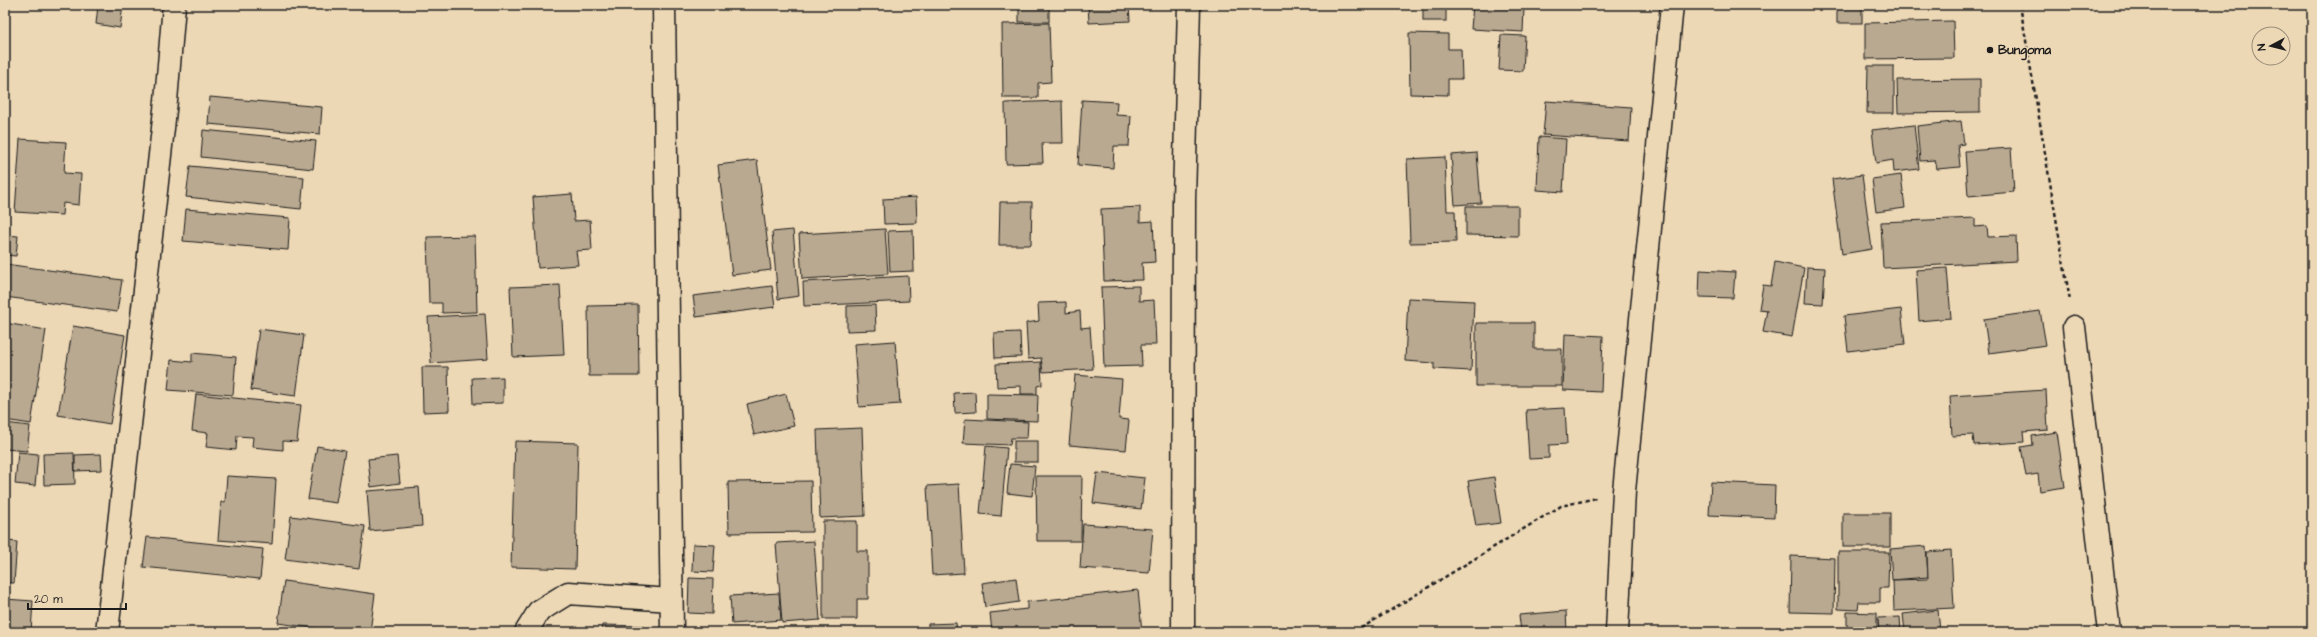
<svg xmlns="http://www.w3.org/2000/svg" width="2317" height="637" font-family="'Architects Daughter',sans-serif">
<rect width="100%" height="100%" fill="#edd8b6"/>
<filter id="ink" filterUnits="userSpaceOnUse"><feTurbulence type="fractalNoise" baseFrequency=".025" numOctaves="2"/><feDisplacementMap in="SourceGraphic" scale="8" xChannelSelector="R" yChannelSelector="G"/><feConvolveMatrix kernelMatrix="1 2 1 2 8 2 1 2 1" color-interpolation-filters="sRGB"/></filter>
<g filter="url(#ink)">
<g fill="#b9a990" stroke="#1c1c1c">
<path d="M98,5H123L120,28L96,24Z"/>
<rect x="1019" y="5" width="30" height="17"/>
<path d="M1088,5H1129L1130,21L1089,23Z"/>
<rect x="1423" y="5" width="23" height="16"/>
<path d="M1473,5L1524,8L1523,32L1471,29Z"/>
<rect x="1837" y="5" width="25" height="18"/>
<path d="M1948,5H1982L1948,7Z"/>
<path d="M1953,21L1954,58L1865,59V23Z"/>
<path d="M1049,23L1051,82L1038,83V98H1003L1002,24Z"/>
<path d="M1409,33L1448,34V49H1461L1462,79H1448V95L1410,94Z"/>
<path d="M1501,35L1525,36L1523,71L1499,70Z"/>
<path d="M1868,66H1894V113H1867Z"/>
<path d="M1980,79V112L1898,113L1897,80Z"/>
<path d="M210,97L322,107L320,134L208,124Z"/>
<path d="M1082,100L1117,102L1116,115L1131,116L1129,146H1114L1113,168L1078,165Z"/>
<path d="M1062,101L1063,143H1042L1043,163L1006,164L1005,103Z"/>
<path d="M1546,101L1631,107L1629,141L1543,135Z"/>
<path d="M1961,121L1964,144L1958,145L1960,167L1937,169L1935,160L1920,161L1917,126Z"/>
<path d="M1914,125L1919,169L1894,172L1893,160L1876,163L1872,130Z"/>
<path d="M203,130L316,141L313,169L201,157Z"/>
<path d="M1539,137L1566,139L1563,192L1537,190Z"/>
<path d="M20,139L66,142L64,173L81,174L79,205L63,203L62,215L15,212Z"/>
<path d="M2011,148L2014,192L1968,196L1965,151Z"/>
<path d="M1477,153L1481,203L1455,205L1451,155Z"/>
<path d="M1445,157L1447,211H1455L1456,242L1410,243L1407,159Z"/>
<path d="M757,160L771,270L732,275L718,165Z"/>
<path d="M190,166L304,177L301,209L186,197Z"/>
<path d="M1862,175L1872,249L1842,254L1832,179Z"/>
<path d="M1901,175L1905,208L1876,212L1872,179Z"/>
<path d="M572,194L574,221L590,220L592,250L576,251L578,265L538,268L533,197Z"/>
<path d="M916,197L917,223L884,224L883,199Z"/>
<path d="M1000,202H1032L1031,245H999Z"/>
<path d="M1466,206H1518V236L1466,235Z"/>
<path d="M1140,207V222L1153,221L1155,262L1142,263L1143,280L1104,281L1101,209Z"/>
<path d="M186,209L290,218L288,250L183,241Z"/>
<path d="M1975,218V227L1987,226L1988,237L2016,236L2017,261L1883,268L1881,222Z"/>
<path d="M885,229L888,274L802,279L799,234Z"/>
<path d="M793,230L799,296L778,299L772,232Z"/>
<path d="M913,230L914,271L890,272L888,231Z"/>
<path d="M5,235L18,236L16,256L5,255Z"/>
<path d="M475,236L477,312L442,313V303H429L427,237Z"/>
<path d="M1775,262L1804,268L1792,337L1763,332L1767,310L1759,309L1763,285L1771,286Z"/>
<path d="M5,264L122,280L117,312L5,297Z"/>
<path d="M1807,267L1825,268L1823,304L1805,303Z"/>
<path d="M1947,268L1951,318L1919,321L1916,270Z"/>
<path d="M1700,270L1735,272L1733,298L1699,297Z"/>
<path d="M908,276L909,301L804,306L803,282Z"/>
<path d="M560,285L564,355L513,357L510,287Z"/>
<path d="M772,286L775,307L696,317L693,296Z"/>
<path d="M1139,286V301L1154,300L1156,345H1141L1142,366L1104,367L1101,287Z"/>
<path d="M1408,298L1474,301L1471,371L1434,369V363L1405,361Z"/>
<path d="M1066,302V313L1080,311L1081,328L1090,327L1093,369L1043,372L1041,358L1028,359L1026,323L1039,321L1038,303Z"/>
<path d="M638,305L639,376H589L588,306Z"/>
<path d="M875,305L876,330L847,331V306Z"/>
<path d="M1901,309L1905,344L1848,351L1844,316Z"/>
<path d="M2040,311L2046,345L1989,353L1984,319Z"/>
<path d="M485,314L488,359L431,363L428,317Z"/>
<path d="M5,323L46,330L31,424L5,420Z"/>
<path d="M1476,323H1534V349H1562V386H1476Z"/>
<path d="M73,326L125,335L110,424L58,415Z"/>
<path d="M259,329L304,335L296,396L251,390Z"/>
<path d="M1020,332L1021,357L995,358L994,333Z"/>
<path d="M1565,334L1603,336L1601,392L1563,390Z"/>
<path d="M895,341L900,404L859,407L854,344Z"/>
<path d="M192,353L236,357L233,395L168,390L171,360L192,362Z"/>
<path d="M1041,362L1042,385L1037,386V394H1021V386L997,387L996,364Z"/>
<path d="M422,367H448L449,411L423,412Z"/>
<path d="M1075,375L1122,379L1119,419L1129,420L1126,450L1069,445Z"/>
<path d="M503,377V403L473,404L472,378Z"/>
<path d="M2046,390L2048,430L2023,432L2024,442L1974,445L1973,435L1952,436L1950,396Z"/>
<path d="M975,392L976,412L955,413L954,393Z"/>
<path d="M196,394L301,405L297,442L283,441V450L252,447L253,437L237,436L236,450L206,447L208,433L192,431Z"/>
<path d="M786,394L794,426L754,435L747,404Z"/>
<path d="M987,394L1038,395L1037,421L987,419Z"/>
<path d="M1565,408L1567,444L1549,445V458L1529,459L1526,410Z"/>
<path d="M965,419L1028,422L1027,438H1011L1010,445L963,443Z"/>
<path d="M5,423L30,426L27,451L5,449Z"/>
<path d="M862,428L865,516L820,518L817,430Z"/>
<path d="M2057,432L2065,487L2040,491L2038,474L2026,476L2021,447L2033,445L2032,436Z"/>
<path d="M515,441L578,443L575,569L511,567Z"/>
<rect x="1014" y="441" width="24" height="21"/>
<path d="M317,446L345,451L336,503L308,499Z"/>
<path d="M986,446L1007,448L1001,516L980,514Z"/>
<path d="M18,452L38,454L35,486L15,484Z"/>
<path d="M74,453L75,484L44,485L43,454Z"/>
<path d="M101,454L102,470L75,471V455Z"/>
<path d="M397,456L400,483L371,487L368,459Z"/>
<path d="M1010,464L1035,466L1032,496L1007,493Z"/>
<path d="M1097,473L1145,478L1141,509L1093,503Z"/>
<path d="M227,476L276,479L272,544L218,540L221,502H225Z"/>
<path d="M1036,476H1082L1081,541H1037Z"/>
<path d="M1494,477L1501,523L1476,526L1468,481Z"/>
<path d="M811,481L812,532L729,533L728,482Z"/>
<path d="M1711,482L1775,485L1774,518L1709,515Z"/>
<path d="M959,484L964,573L932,575L927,486Z"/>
<path d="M419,487L422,526L370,531L367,491Z"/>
<rect x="1843" y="513" width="47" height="34"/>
<path d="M291,516L365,526L359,569L285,559Z"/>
<path d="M823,521H857V551H868V599H857V619H823Z"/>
<path d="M1083,524L1153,529L1149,573L1080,568Z"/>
<path d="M5,526H8L7,541L17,542L14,583H5Z"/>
<path d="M147,537L263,549L260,579L143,567Z"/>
<path d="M814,541L820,620L782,623L776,543Z"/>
<path d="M693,544L715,545L713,572L692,571Z"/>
<path d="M1926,546L1928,577L1892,580L1890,549Z"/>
<path d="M1951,550L1954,608L1894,611L1893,580L1928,579L1927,552Z"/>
<path d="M1838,552H1889L1888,588H1880V602H1859L1858,610L1838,609Z"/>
<path d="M1791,556L1835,558L1834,613L1790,612Z"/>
<path d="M689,578L713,579L712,614L688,613Z"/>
<path d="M1016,578L1019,602L985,607L982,583Z"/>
<path d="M284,581L375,594L370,632H343L278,623Z"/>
<path d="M1138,590L1142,632H992L990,613L1027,609V602Z"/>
<path d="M779,593L781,620L732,624L730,596Z"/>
<path d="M5,599L33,601L31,632L5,631Z"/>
<path d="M1938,610L1940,632H1905L1903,614Z"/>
<path d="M1566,611L1567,632H1521L1519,615Z"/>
<path d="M1847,612L1877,613V632H1847Z"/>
<path d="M1900,617L1901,632H1879L1878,618Z"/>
<path d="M956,623L957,632H928V624Z"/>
<path d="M602,625L643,626V632H601Z"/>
</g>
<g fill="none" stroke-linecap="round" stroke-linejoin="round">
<g stroke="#1c1c1c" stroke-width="25">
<g id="street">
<path d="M664,5L672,632"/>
<path d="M2074,327L2109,632"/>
<path d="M107,632L166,101L174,5"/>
<path d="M526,632L539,611L568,593L671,600"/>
<path d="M1183,632L1184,200L1189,5"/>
<path d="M1617,632L1624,491L1672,5"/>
</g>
</g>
<g stroke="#1c1c1c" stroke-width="2.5" stroke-dasharray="4 3" stroke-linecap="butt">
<path d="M2020,5L2070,301"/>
<path d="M1355,632L1561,506L1596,498"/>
</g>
<use href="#street" stroke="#edd8b6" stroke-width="22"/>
</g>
</g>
<circle fill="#1c1c1c" stroke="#edd8b6" stroke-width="1.5" cx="1990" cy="50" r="4"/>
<g text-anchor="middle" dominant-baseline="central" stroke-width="3" stroke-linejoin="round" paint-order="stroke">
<g font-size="13" font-weight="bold" fill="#1c1c1c" stroke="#edd8b6" text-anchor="start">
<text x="1998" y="50">Bungoma</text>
</g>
</g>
<rect width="2317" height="637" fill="none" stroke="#edd8b6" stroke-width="20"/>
<rect x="10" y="10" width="2297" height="617" fill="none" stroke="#1c1c1c" stroke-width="1.5" filter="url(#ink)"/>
<g transform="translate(2271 46) rotate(263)"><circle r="19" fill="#edd8b6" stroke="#998d78"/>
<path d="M0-3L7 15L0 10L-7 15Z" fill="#1c1c1c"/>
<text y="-6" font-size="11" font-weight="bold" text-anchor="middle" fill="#1c1c1c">N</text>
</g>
<path d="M28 603v6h98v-6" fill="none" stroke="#1c1c1c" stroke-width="2"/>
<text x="34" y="603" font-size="12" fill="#1c1c1c" stroke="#edd8b6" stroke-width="3" paint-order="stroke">20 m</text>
</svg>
